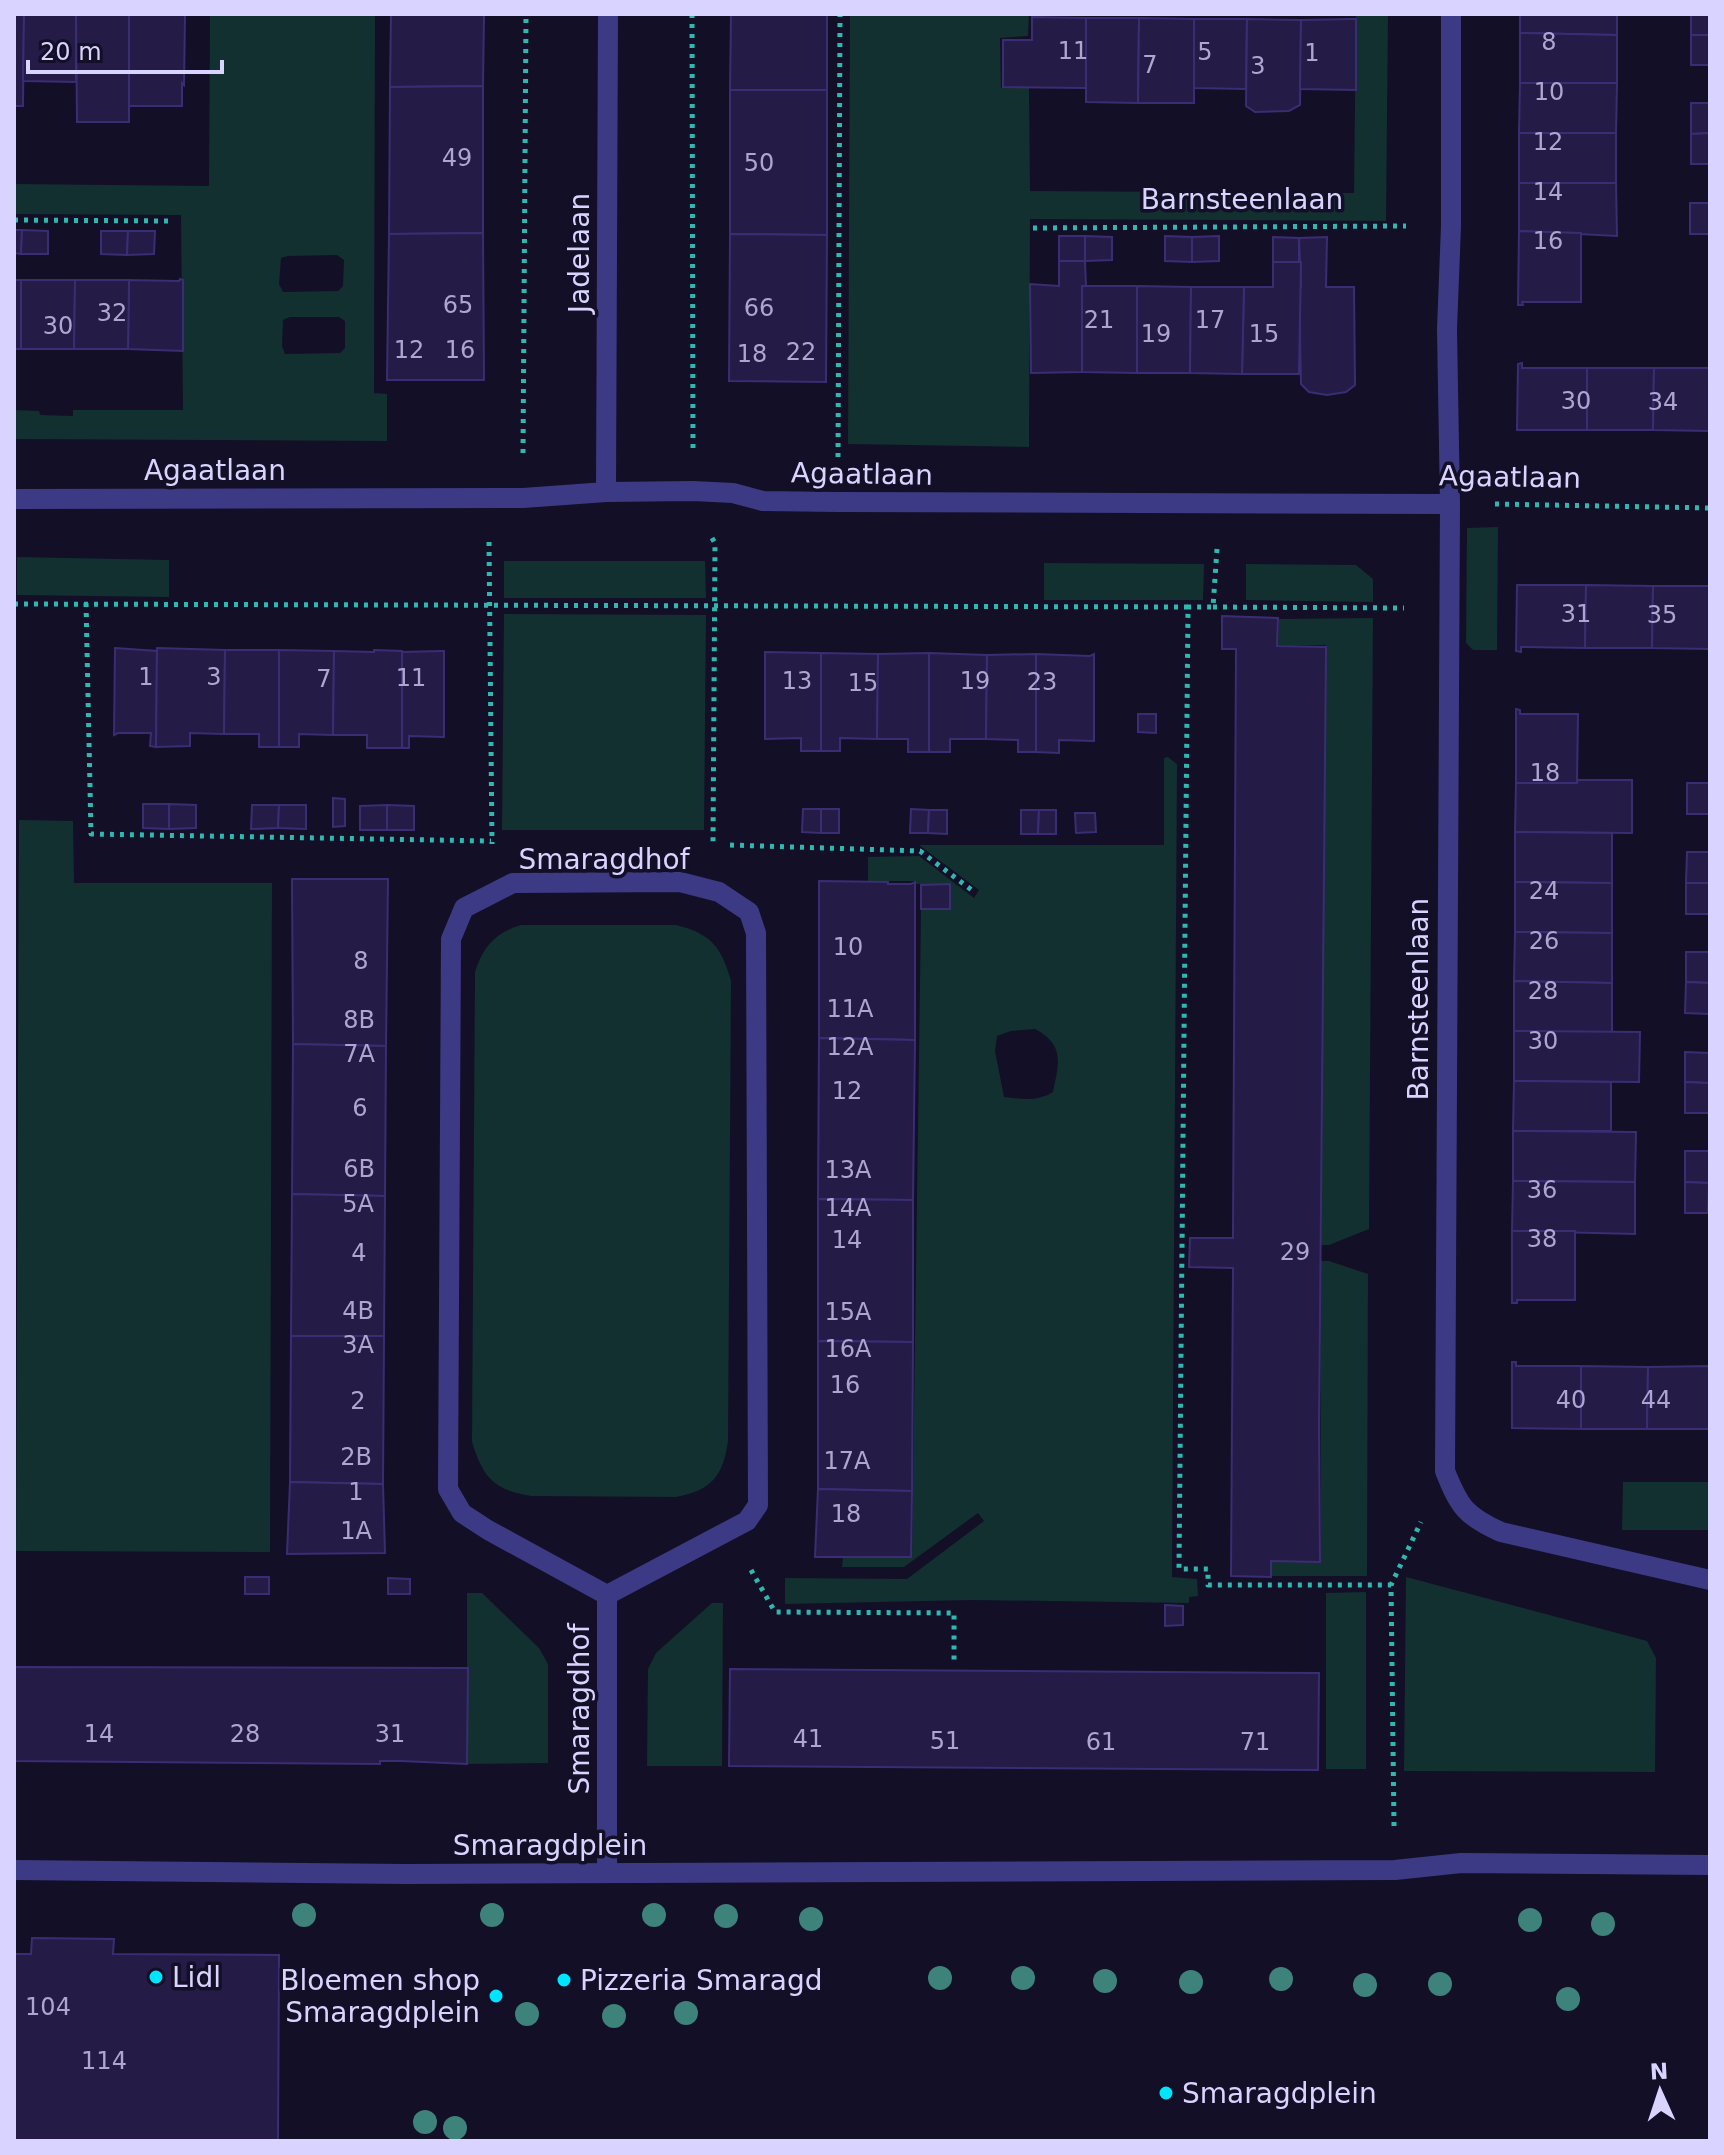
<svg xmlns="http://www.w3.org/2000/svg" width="1724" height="2155" font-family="'DejaVu Sans',sans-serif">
<rect width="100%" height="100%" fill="#130f26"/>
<g fill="#12302f" fill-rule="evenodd">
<path d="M210,14H375L374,393L387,394V441L14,439V410L39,411L40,415L73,416V410H183L181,215L14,214V184L209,186ZM337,255L344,260L343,286L338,291L283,292L279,284L281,258L288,256ZM290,317H339L345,321V348L340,353L285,354L282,346L283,320Z"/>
<path d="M850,14H1029L1028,36L1000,38L1001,88H1029L1030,191L1354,193L1356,14H1388L1386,221L1030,219L1029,447L848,444Z"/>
<path d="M1498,527L1497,650H1473L1466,643L1467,528Z"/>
<path d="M17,557L169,560V597L17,595Z"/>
<path d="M504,561H705L706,598H504Z"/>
<path d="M1044,563L1204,564L1203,600H1044Z"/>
<path d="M1246,564L1356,565L1373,579V602L1246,600Z"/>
<path d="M504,614L706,615L704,830H502Z"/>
<path d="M1373,618L1369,1229L1329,1245H1321L1326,645H1278L1279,619Z"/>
<path d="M1168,757L1177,764L1172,1577L1197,1579L1198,1596L1189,1597V1603L972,1600L785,1604V1578L907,1579L984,1521L978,1513L904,1567H842L843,1557L912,1558L921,910L951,909L950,884H915V881H868V857L919,856L974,898L979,890L919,845H1164V758ZM1035,1029C1065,1045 1059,1063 1053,1092C1037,1102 1022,1099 1004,1097L995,1051L997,1036L1011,1031Z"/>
<path d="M19,820L73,821L74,883H272L270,1552L16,1551Z"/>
<path d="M521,925H676C712,934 721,947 731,981L728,1441C723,1476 712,1490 676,1497L531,1496C494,1490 483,1478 472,1442L475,972C483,947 495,933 521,925Z"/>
<path d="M1320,1261H1329L1368,1274L1367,1576H1271L1272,1561H1321Z"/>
<path d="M1623,1482H1710V1530H1622Z"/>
<path d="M1406,1577L1647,1641L1656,1658L1655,1772L1404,1771Z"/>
<path d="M1366,1592V1769H1326V1593Z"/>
<path d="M467,1593H482L539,1648L548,1664V1763L467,1764Z"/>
<path d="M712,1603H723L722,1766H647L648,1669L656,1653Z"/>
</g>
<g fill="#241b47" stroke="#3b2d73" stroke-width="2">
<path d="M14,14H24L23,106H14Z"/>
<path d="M24,14H76V82L23,81Z"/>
<path d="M76,14H129V122H77Z"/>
<path d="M129,14H185L184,85L182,83V106H129Z"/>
<path d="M391,14H484L483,86L390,87Z"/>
<path d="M731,14H827V90H730Z"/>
<path d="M1520,14H1617V35L1520,33Z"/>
<rect x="1691" y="14" width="19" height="21"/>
<path d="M1032,17L1086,18V88L1003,87V40H1032Z"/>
<path d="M1086,18H1139L1138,103L1086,102Z"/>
<path d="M1139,18L1194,19V103H1138Z"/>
<path d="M1194,19H1247L1246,89L1194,88Z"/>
<path d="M1247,19L1301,20L1300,105L1289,111L1255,112L1246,106Z"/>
<path d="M1353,19H1356V90L1300,89L1301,20Z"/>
<path d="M1520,33L1617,35V83H1520Z"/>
<rect x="1691" y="35" width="19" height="30"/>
<path d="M1520,83H1617L1616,133H1519Z"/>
<path d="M483,86V233L389,234L390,87Z"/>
<path d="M730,90H827V235L730,234Z"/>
<path d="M1691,103H1710V133L1691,134Z"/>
<rect x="1519" y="133" width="97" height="50"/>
<path d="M1710,133V164H1691V134Z"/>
<path d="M1519,183H1616L1617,236L1519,231Z"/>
<rect x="1690" y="203" width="20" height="31"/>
<path d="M14,230H22L21,254L14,253Z"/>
<path d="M22,230L48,231V254H21Z"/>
<path d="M101,231H128L127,255L101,254Z"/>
<path d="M128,231H155L154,254L127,255Z"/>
<path d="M1519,231L1581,233V302H1522L1523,305H1518Z"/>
<path d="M483,233L484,380H387L389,234Z"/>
<path d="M730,234L827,235L826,382L729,381Z"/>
<rect x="1059" y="236" width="26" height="25"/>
<path d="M1085,236L1112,237V260L1085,261Z"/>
<path d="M1165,236L1192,237V262L1165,261Z"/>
<path d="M1219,236V261L1192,262V237Z"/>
<path d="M1273,237L1299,238V262H1273Z"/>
<path d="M1327,237L1326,287H1354L1355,385L1346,392L1327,395L1309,392L1301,384L1299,287H1301L1299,238Z"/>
<path d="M1059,261H1085L1086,286H1082V372L1031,373L1030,284L1059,286Z"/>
<path d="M1273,262H1301L1299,374H1242L1244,287H1273Z"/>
<path d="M180,279L183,280V351L128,349L129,280L179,281Z"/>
<rect x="14" y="280" width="7" height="69"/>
<path d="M21,280H75L74,349H21Z"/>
<path d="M75,280H129L128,349H74Z"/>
<path d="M1082,286H1137V373L1082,372Z"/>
<path d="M1137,286L1191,287L1190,373H1137Z"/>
<path d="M1191,287H1244L1242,374L1190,373Z"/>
<path d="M1522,363V368H1587V430H1517L1518,364Z"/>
<path d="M1587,368H1654L1653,430H1587Z"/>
<path d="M1654,368H1710V431L1653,430Z"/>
<path d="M1517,585H1586L1585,648L1521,647V652L1516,651Z"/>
<path d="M1586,585L1653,586L1652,648H1585Z"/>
<path d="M1653,586H1710V649L1652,648Z"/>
<path d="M1222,616L1278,618L1277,646L1326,647L1319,1425L1320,1562L1271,1561V1577L1231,1576L1233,1268L1189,1267L1190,1238H1233L1236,649H1222Z"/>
<path d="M115,648L157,651L156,747L150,746L151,733H118L114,735Z"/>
<path d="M157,648L225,650L224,734L190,733V746L156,747Z"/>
<path d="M225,650H279V747H259V734H224Z"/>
<path d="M279,650L334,651L333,735L299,734V747H279Z"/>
<path d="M374,650L402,651V748H367V735H333L334,651L374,652Z"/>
<path d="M441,651H444V737L409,736V748H402V652Z"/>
<path d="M765,652L821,653V751H801V738L765,739Z"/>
<path d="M821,653L878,654L877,739L840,738V751H821Z"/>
<path d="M929,653L987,655L986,739H950V752H929Z"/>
<path d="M929,653V752H908V739H877L878,654Z"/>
<path d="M1036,654L1090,656L1094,654V741L1059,740V753L1036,752Z"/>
<path d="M1036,654V752H1018V740L986,739L987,655Z"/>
<path d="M1516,709L1520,710V714H1578L1577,783H1516Z"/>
<path d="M1138,714H1156V733L1138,732Z"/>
<path d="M1578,780H1632V833L1515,832L1516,783H1577Z"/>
<rect x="1687" y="783" width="23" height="31"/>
<path d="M333,798L345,799V826L333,827Z"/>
<path d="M143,804H169V829L143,828Z"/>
<path d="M169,804L196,805V828L169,829Z"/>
<path d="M252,805H279L278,828L251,829Z"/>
<path d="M279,805H306V829L278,828Z"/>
<path d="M387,805L414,806V830H387Z"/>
<path d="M387,805V830H360V806Z"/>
<path d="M803,809H821V833L802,832Z"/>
<rect x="821" y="809" width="18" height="24"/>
<path d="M911,809L929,810L928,833H910Z"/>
<path d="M929,810H947V834L928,833Z"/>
<path d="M1021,810H1039L1038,834H1021Z"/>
<path d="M1039,810H1056V834H1038Z"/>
<path d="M1075,813H1095L1096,832L1076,833Z"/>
<path d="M1515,832L1612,833V883L1515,882Z"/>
<path d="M1687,852H1710V883H1686Z"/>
<path d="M292,879H388L386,1046L293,1044Z"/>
<path d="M819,881L888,882V884H911L915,882V1040L819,1038Z"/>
<path d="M1515,882L1612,883V933L1515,932Z"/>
<rect x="1686" y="883" width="24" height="31"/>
<path d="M950,884V909H921V885Z"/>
<path d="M1515,932L1612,933V983L1514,981Z"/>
<path d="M1686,952H1709L1710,983L1686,982Z"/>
<path d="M1514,981L1612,983V1033L1514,1031Z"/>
<path d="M1686,982L1710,983L1709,1014L1685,1013Z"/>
<path d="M1514,1031L1640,1032L1639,1082L1514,1081Z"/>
<path d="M819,1038L915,1040L913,1200L818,1199Z"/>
<path d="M293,1044L386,1046L385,1196L292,1194Z"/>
<path d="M1685,1052L1709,1053V1083L1685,1082Z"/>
<path d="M1514,1081L1611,1082V1131H1513Z"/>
<path d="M1685,1082L1709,1083V1113H1685Z"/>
<path d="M1513,1131L1636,1132L1635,1182L1513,1181Z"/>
<path d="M1685,1151H1709V1183L1685,1182Z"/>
<path d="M1513,1181L1635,1182V1234L1512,1231Z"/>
<path d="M1685,1182L1709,1183L1708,1213H1685Z"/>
<path d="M292,1194L385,1196L384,1336H291Z"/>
<path d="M818,1199L913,1200V1342L818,1341Z"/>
<path d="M1512,1231H1575V1300H1517V1303H1512Z"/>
<path d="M291,1336H384L383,1484L290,1482Z"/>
<path d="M818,1341L913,1342L912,1491L818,1489Z"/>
<path d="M1512,1362H1516V1366H1581V1429L1512,1428Z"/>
<path d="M1581,1366L1648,1367L1647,1429H1581Z"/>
<path d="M1710,1366V1429H1647L1648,1367Z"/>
<path d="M290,1482L383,1484L385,1553L287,1554Z"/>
<path d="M818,1489L912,1491L911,1557H815Z"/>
<rect x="245" y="1577" width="24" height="17"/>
<path d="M388,1578L410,1579V1594H388Z"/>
<path d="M1165,1605L1183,1606V1625L1165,1626Z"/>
<path d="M14,1667L468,1668L467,1764L401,1761H380V1764L14,1761Z"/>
<path d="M730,1669L1319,1673L1318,1770L729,1766Z"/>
<path d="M32,1938L114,1939L113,1954L279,1955L278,2141H14V1954H31Z"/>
</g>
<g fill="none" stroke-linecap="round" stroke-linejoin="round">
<g stroke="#2fb8b0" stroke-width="5" stroke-dasharray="4 6" stroke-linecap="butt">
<path d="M692,14L693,448"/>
<path d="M14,220L172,221"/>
<path d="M1033,228L1406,226"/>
<path d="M523,453L526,14"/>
<path d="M838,457L840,14"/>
<path d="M1495,504L1710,508"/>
<path d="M712,538L715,543L713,843"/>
<path d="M489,542L492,844"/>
<path d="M1217,549L1213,607H1188L1179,1569H1208V1585H1391"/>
<path d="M86,603L91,834L491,841"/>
<path d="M14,604L1188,607"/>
<path d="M1213,607L1404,608"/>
<path d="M730,845L920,851L973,891"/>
<path d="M751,1570L775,1612L954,1613V1662"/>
<path d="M1394,1826L1391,1585L1421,1522"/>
</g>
<g stroke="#3d3a85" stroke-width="20">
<path d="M1451,14V226L1447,329L1450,504L1445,1471C1459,1506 1465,1516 1501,1532L1710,1580"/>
<path d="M606,492L608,14"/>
<path d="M14,499L523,498L606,492L693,491L733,493L763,501L838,502L1450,504"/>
<path d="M680,882L719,892L749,912L756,933L758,1505L747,1521L607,1595L488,1530L462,1513L448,1489L451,939L464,908L513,883Z"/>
<path d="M14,1870L406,1874L1395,1870L1461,1863L1710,1865"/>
<path d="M607,1872V1595"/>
</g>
</g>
<g fill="#3d827b">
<circle cx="304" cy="1915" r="12"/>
<circle cx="492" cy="1915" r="12"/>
<circle cx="654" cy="1915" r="12"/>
<circle cx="726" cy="1916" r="12"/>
<circle cx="811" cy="1919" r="12"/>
<circle cx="1530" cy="1920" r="12"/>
<circle cx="1603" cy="1924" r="12"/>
<circle cx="940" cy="1978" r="12"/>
<circle cx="1023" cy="1978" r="12"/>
<circle cx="1281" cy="1979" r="12"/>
<circle cx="1105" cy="1981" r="12"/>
<circle cx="1191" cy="1982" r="12"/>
<circle cx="1440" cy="1984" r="12"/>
<circle cx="1365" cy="1985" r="12"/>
<circle cx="1568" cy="1999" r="12"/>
<circle cx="686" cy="2013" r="12"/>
<circle cx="527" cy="2014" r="12"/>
<circle cx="614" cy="2016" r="12"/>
<circle cx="425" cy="2122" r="12"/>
<circle cx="455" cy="2128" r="12"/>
</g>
<g fill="#00e5ff" stroke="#130f26" stroke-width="3">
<circle cx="156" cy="1977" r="8"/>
<circle cx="564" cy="1980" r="8"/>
<circle cx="496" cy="1996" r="8"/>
<circle cx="1166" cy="2093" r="8"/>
</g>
<g text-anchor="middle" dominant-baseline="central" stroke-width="7" stroke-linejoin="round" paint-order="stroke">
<g font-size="24" fill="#aca6d1">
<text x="1549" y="42">8</text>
<text x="1073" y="51">11</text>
<text x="1205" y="52">5</text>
<text x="1312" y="53">1</text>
<text x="1150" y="65">7</text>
<text x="1258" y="66">3</text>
<text x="1549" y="92">10</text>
<text x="1548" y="142">12</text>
<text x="457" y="158">49</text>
<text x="759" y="163">50</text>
<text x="1548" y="192">14</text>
<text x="1548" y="241">16</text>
<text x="458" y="305">65</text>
<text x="759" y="308">66</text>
<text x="112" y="313">32</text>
<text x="1099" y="320">21</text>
<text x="1210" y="320">17</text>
<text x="58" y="326">30</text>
<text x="1156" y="334">19</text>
<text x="1264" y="334">15</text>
<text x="409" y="350">12</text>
<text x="460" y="350">16</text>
<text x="801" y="352">22</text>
<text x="752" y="354">18</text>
<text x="1576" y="401">30</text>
<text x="1663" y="402">34</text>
<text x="1576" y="614">31</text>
<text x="1662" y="615">35</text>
<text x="146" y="677">1</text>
<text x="214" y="677">3</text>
<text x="411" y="678">11</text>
<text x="324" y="679">7</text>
<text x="797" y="681">13</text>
<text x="975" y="681">19</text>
<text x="1042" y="682">23</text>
<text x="863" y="683">15</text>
<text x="1545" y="773">18</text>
<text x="1544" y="891">24</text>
<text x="1544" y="941">26</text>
<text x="848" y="947">10</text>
<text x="361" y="961">8</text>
<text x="1543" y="991">28</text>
<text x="850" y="1009">11A</text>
<text x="359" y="1020">8B</text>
<text x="1543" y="1041">30</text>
<text x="850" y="1047">12A</text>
<text x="359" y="1054">7A</text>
<text x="847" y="1091">12</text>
<text x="360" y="1108">6</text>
<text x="359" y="1169">6B</text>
<text x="848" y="1170">13A</text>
<text x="1542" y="1190">36</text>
<text x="358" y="1204">5A</text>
<text x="848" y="1208">14A</text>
<text x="1542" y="1239">38</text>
<text x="847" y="1240">14</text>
<text x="1295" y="1252">29</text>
<text x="359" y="1253">4</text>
<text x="358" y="1311">4B</text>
<text x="848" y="1312">15A</text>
<text x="358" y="1345">3A</text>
<text x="848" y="1349">16A</text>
<text x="845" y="1385">16</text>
<text x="1571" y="1400">40</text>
<text x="1656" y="1400">44</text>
<text x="358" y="1401">2</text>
<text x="356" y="1457">2B</text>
<text x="847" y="1461">17A</text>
<text x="356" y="1492">1</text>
<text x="846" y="1514">18</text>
<text x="356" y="1531">1A</text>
<text x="99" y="1734">14</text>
<text x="245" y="1734">28</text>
<text x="390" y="1734">31</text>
<text x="808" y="1739">41</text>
<text x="945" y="1741">51</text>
<text x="1101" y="1742">61</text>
<text x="1255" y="1742">71</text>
<text x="48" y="2007">104</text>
<text x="104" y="2061">114</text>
</g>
<g font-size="28" fill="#d9d4ff" stroke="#130f26">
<text x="1242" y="199">Barnsteenlaan</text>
<text transform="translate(579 253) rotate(-90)">Jadelaan</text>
<text x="215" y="470">Agaatlaan</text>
<text transform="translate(862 474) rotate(1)">Agaatlaan</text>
<text transform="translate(1510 477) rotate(1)">Agaatlaan</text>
<text x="604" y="859">Smaragdhof</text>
<text transform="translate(1418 999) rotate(-90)">Barnsteenlaan</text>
<text transform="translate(579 1709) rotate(-90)">Smaragdhof</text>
<text x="550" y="1845">Smaragdplein</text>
</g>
<g font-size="28" fill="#d9d4ff" stroke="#130f26" text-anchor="start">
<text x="172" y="1977">Lidl</text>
<text x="480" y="1980" text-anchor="end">Bloemen shop<tspan x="480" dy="32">Smaragdplein</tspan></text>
<text x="580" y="1980">Pizzeria Smaragd</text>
<text x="1182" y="2093">Smaragdplein</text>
</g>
</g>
<rect width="1724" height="2155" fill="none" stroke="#d9d4ff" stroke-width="32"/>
<g transform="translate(1660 2091) rotate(357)" stroke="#130f26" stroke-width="6" paint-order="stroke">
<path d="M0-6L14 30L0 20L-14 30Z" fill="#d9d4ff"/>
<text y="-12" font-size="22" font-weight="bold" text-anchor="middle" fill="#d9d4ff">N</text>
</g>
<path d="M28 60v12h194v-12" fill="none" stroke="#d9d4ff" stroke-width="4"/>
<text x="40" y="60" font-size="24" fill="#d9d4ff" stroke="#130f26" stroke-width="6" paint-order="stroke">20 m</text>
</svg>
